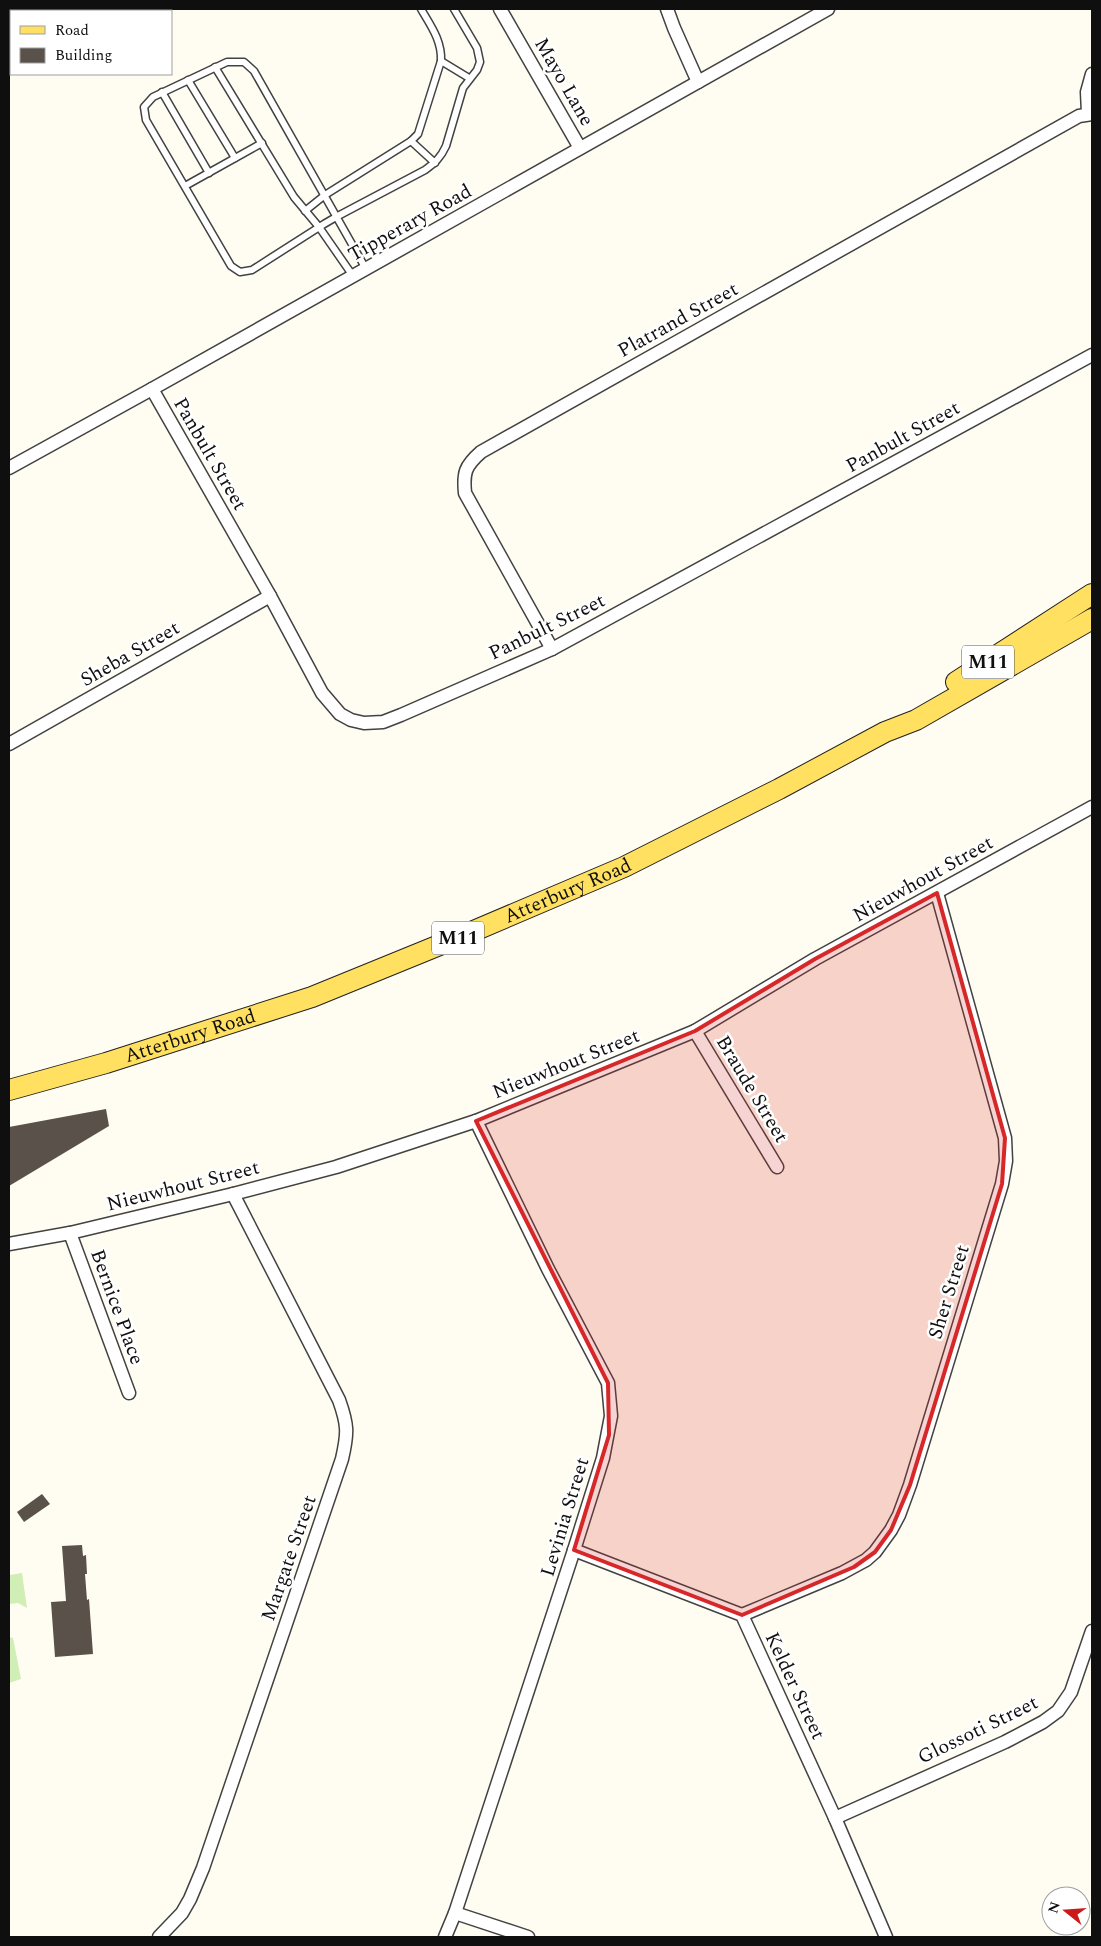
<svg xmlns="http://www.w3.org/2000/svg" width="1101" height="1946" font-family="Spectral,serif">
<rect width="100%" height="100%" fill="#fffdf1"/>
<g fill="#d0eeb6">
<path d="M22,1573L27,1608L18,1603L9,1604L10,1575Z"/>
<path d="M9,1637L13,1638L21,1679L9,1683Z"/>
</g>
<g fill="#59514a">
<path d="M106,1109L109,1126L9,1186V1127Z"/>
<path d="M42,1494L50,1504L24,1522L17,1512Z"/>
<path d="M82,1545L83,1556L86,1555L87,1574H85L87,1600L89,1599L93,1654L55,1657L51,1602L66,1601L62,1546Z"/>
</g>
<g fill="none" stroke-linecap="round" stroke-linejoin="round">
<g stroke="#424242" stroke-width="9">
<g id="lane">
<path d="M441,61L469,78"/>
<path d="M215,67L294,197L319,227L353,276"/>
<path d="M188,80L235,158"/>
<path d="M162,92L209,173"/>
<path d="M411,141L435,163"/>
<path d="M185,186L262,143"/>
<path d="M305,211L325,195L411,141L418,134L441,61C442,41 431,26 421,9"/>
<path d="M366,269C328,203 292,137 254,71L244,62H227L153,97L144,107L146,120L231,266L240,272L252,270L324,224L336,217L425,170C435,163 441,157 446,146L463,88L477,70L480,62L477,48L454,9"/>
</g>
</g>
<g stroke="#424242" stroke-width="15">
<g id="street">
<path d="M500,9L580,148"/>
<path d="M667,9L674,28L698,82"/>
<path d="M1088,113L1087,92L1092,74"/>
<path d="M152,389L270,596L322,693L340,714L351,720L364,723L383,722L401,715L552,649L1092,355"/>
<path d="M9,468L152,389L828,9"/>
<path d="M552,649L465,493C463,473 465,466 481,452L1079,116L1092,114"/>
<path d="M9,744L270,596"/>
<path d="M695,1031L777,1167"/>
<path d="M70,1233L129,1393"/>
<path d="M9,1244L70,1233L233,1194L336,1167L476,1121L695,1031L815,959L1092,807"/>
<path d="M574,1550L742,1615L835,1818L886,1937"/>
<path d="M742,1615L842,1573L866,1560L875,1552L891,1530L899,1515L910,1485L1002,1184L1006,1161L1005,1138L937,893"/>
<path d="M835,1818L1005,1742L1043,1722L1058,1711L1071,1692L1092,1631"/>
<path d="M455,1913L528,1937"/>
<path d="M159,1937L182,1913L190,1899L203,1868L342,1459C348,1433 348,1425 339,1400L233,1194"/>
<path d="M445,1937L455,1913L574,1550L603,1458L611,1416L608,1383L548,1269L476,1121"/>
</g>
</g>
<g stroke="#202020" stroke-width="22">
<g id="primary">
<path d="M956,682L1092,594"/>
<path id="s1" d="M9,1090L106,1063L312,997L469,933L624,867L779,789L885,732L916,720L1092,619"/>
</g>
</g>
<use href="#lane" stroke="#fff" stroke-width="6"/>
<use href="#street" stroke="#fff" stroke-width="12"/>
<use href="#primary" stroke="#ffe061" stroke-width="20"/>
</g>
<path fill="#d62828" fill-opacity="0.2" stroke="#d62828" stroke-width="4" stroke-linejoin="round" d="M937,893L1005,1138L1002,1184L910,1485L891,1530L875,1552L854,1567L742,1615L574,1550L609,1435L608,1383L476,1121L695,1031L815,959Z"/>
<g text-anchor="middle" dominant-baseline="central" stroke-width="5" stroke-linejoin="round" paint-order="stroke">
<g fill="#fff" stroke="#575757" stroke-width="1">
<rect x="962" y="645.5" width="52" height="33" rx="4"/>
<rect x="432" y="921.5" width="52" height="33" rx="4"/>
</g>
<g font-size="19" font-weight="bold" fill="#0f0f0f">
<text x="988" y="662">M11</text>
<text x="458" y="938">M11</text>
</g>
<g font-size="20" fill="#0f0f0f" stroke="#fff">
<text transform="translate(564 82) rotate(60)">Mayo Lane</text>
<text transform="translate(410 223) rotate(-29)">Tipperary Road</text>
<text transform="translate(678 320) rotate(-29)">Platrand Street</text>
<text transform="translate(903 437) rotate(-29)">Panbult Street</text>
<text transform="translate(210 454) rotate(60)">Panbult Street</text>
<text transform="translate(547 627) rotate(-26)">Panbult Street</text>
<text transform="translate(130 654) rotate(-30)">Sheba Street</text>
<text transform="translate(923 879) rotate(-29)">Nieuwhout Street</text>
<text stroke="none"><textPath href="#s1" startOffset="594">Atterbury Road</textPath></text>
<text stroke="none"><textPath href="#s1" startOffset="189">Atterbury Road</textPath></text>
<text transform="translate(566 1064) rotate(-22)">Nieuwhout Street</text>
<text transform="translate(752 1089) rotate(59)">Braude Street</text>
<text transform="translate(183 1186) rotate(-14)">Nieuwhout Street</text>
<text transform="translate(949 1292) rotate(-73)">Sher Street</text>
<text transform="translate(117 1307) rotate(70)">Bernice Place</text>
<text transform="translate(565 1517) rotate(-73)">Levinia Street</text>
<text transform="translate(289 1558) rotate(-71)">Margate Street</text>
<text transform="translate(795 1686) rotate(65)">Kelder Street</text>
<text transform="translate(978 1730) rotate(-26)">Glossoti Street</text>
</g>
</g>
<rect width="1101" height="1946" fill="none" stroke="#0f0f0f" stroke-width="20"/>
<rect x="10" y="10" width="162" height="65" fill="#ffffff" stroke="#9f9f9f"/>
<rect x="20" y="26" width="25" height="8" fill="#ffe061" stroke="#9f9f9f"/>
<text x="55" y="35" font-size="15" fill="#0f0f0f">Road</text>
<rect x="20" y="48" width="25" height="15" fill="#59514a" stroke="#9f9f9f"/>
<text x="55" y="60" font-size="15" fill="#0f0f0f">Building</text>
<g transform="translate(1066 1911) rotate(287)"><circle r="24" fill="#ffffff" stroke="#9f9f9f"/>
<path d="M0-4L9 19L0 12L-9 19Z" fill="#cc1a1a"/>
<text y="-8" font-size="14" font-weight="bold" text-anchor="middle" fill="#0f0f0f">N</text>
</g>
</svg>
